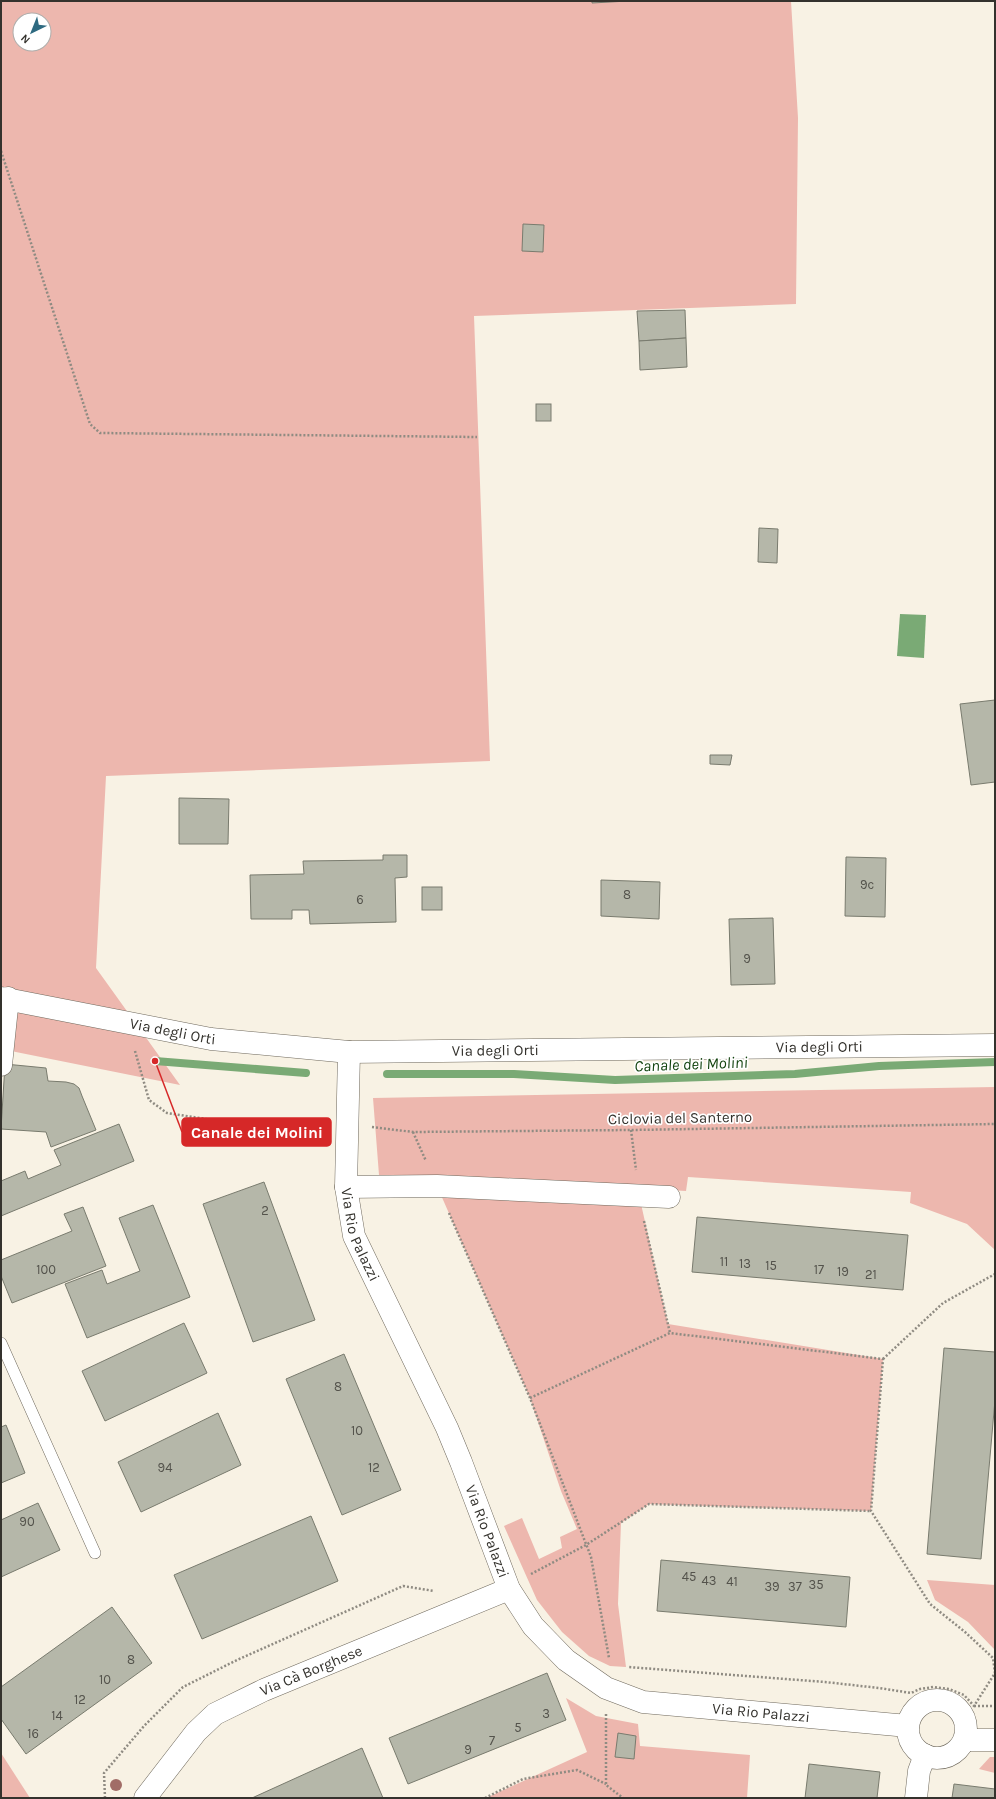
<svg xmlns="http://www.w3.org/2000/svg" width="996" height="1799" font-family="Karla,sans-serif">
<rect width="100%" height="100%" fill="#f8f2e4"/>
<g fill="#edb7ae" fill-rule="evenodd">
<path d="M1,1H791L798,118L796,304L474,316L490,761L106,776L96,968L180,1085L1,1049ZM20,20H44V44H20Z"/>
<path d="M995,1087V1250L967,1224L910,1203L911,1192L688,1177L686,1191L446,1177L379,1175L373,1098Z"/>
<path d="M437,1186L639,1195L668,1324L883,1359L871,1511L649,1504L621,1523L618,1604L626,1667L610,1666L589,1656L562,1632L537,1600L504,1526L522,1518L539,1559L562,1548L560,1537L577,1529L561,1491L530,1398Z"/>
<path d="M927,1580L995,1585V1650L968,1622L935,1600Z"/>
<path d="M566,1698L596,1716L638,1724L640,1746L750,1755L747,1798H486L587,1752Z"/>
<path d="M1,1753L30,1798H1Z"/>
<path d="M990,1757H995V1773L979,1769Z"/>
</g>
<path fill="#7aaa75" d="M900,614L926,615L924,658L897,656Z"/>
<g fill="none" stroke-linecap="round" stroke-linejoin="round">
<g stroke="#7aaa75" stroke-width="8">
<path d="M155,1061L306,1073"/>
<path d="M387,1074H514L615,1080L795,1074L879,1066L995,1062"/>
</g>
</g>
<g fill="#b5b7a9" stroke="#797b6e">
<path d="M592,1H628L592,3Z"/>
<path d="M523,224L544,225L543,252L522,251Z"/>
<path d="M685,310L686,338L639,341L637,311Z"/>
<path d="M686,338L687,367L640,370L639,341Z"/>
<rect x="536" y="404" width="15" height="17"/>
<path d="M759,528L778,529L777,563L758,562Z"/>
<path d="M995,700V782L971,785L960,704Z"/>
<path d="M710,755H732L730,765L710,764Z"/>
<path d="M179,798L229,799L228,844H179Z"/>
<path d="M383,855H407V877L395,878L396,922L310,924L309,910H292V919H251L250,875L304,874L303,861L383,860Z"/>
<path d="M846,857L886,858L885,917L845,916Z"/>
<path d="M601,880L660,882L659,919L601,916Z"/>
<rect x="422" y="887" width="20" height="23"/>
<path d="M773,918L775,984L731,985L729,919Z"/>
<path d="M5,1064L46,1068L48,1081L66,1082L74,1084L79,1088L82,1096L96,1130L51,1147L46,1132L1,1129Z"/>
<path d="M119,1124L134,1161L1,1216V1181L25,1171L28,1179L61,1165L54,1150Z"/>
<path d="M264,1182L315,1320L253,1342L203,1204Z"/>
<path d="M153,1205L190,1297L87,1338L65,1284L102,1270L107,1284L140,1271L119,1218Z"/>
<path d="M83,1207L106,1266L12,1303L1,1276V1260L72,1231L64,1214Z"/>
<path d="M697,1217L908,1235L903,1290L692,1272Z"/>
<path d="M184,1323L207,1373L105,1421L82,1371Z"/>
<path d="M944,1348L995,1352V1400L981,1559L927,1554Z"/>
<path d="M344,1354L401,1490L342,1515L286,1379Z"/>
<path d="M218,1413L241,1465L141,1512L118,1462Z"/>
<path d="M6,1425L25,1473L1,1483V1427Z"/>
<path d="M38,1503L60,1550L1,1577V1520Z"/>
<path d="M311,1516L338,1581L202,1639L174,1575Z"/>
<path d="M661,1560L850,1577L846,1627L657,1611Z"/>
<path d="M112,1607L152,1663L26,1754L1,1719V1687Z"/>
<path d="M547,1673L566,1720L408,1784L389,1738Z"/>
<path d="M618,1733L636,1736L634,1759L615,1757Z"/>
<path d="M362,1748L383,1798H252Z"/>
<path d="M809,1764L880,1772L877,1798H805Z"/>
<path d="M954,1784L995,1789V1798H952Z"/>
</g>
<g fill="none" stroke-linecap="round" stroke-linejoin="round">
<g stroke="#6f695d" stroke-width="12">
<path id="lane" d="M1,1343L95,1553"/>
</g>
<g stroke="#6f695d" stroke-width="23">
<g id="street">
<path id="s1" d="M1,998L211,1039L349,1052L995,1045"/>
<path id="s2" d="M349,1052L346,1187L354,1236L447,1428L461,1462L509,1589L533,1626L566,1660L606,1688L643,1702L908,1726"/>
<path d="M1,1065L8,998"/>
<path d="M346,1187L437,1186L669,1197"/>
<circle cx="937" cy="1729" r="29"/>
<path d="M965,1740H995"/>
<path id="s3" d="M145,1798L196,1732L215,1714L264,1690L509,1589"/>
<path d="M916,1798L919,1771L925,1755"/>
</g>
</g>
<g stroke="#8f8b82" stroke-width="2.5" stroke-dasharray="2 2" stroke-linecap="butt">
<path d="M1,151L90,424L100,433L477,437"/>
<path d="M135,1051L149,1100L167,1113L271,1129L321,1126"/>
<path d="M372,1127L413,1132L631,1130L995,1124"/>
<path d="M631,1130L636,1170"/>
<path d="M413,1132L426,1161"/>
<path d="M449,1213L530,1398L591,1557L609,1658"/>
<path d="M644,1221L670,1333"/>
<path d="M883,1359L943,1303L995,1274"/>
<path d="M530,1398L670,1333L883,1359L871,1511L930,1604L965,1632L993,1658L995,1673L974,1706L964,1695L949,1689L933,1687L920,1689L911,1693L879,1688L825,1682L628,1667"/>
<path d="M531,1574L586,1545L649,1504L871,1511"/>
<path d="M974,1706H995"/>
<path d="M606,1714V1785L623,1798"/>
<path d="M105,1798L104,1773L144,1726L183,1687L237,1660L403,1586L434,1591"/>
<path d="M485,1798L523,1779L577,1770L606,1784"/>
</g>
<use href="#lane" stroke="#fff" stroke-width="11"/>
<use href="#street" stroke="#fff" stroke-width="22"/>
</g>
<circle fill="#a16d67" cx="116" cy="1785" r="6"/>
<g text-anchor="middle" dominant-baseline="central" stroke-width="3.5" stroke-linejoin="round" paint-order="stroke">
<g font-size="13" fill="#54534c">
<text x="867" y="884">9c</text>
<text x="627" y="894">8</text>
<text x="360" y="899">6</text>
<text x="747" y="958">9</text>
<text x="265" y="1210">2</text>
<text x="724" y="1261">11</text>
<text x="745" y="1263">13</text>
<text x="771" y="1265">15</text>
<text x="46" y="1269">100</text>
<text x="819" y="1269">17</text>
<text x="843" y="1271">19</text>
<text x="871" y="1274">21</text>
<text x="338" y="1386">8</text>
<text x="357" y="1430">10</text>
<text x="165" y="1467">94</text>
<text x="374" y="1467">12</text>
<text x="27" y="1521">90</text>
<text x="689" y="1576">45</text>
<text x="709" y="1580">43</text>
<text x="732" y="1581">41</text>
<text x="816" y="1584">35</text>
<text x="772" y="1586">39</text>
<text x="795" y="1586">37</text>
<text x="131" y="1659">8</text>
<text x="105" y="1679">10</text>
<text x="80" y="1699">12</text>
<text x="546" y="1713">3</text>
<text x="57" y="1715">14</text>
<text x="518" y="1727">5</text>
<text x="33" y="1733">16</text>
<text x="492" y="1740">7</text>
<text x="468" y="1749">9</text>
</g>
<g font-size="15" fill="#34322d" stroke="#fff">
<text stroke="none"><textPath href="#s1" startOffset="175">Via degli Orti</textPath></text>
<text stroke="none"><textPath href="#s1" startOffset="823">Via degli Orti</textPath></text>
<text stroke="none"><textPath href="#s1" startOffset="499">Via degli Orti</textPath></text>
<text transform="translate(680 1118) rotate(-1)">Ciclovia del Santerno</text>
<text stroke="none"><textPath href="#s2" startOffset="185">Via Rio Palazzi</textPath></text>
<text stroke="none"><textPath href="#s2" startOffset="509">Via Rio Palazzi</textPath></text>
<text stroke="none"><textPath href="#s3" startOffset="215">Via Cà Borghese</textPath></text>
<text stroke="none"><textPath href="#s2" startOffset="869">Via Rio Palazzi</textPath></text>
</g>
<g font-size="16" font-style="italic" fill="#134410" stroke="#fff">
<text transform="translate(691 1064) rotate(-2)">Canale dei Molini</text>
</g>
</g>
<path fill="none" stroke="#d62828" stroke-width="1.5" d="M155 1061L182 1132"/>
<circle fill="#d62828" stroke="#fff" stroke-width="1.5" cx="155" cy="1061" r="4"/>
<rect fill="#d62828" stroke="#d62828" stroke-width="1.5" x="182" y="1118" width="149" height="28" rx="4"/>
<g font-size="16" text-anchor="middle" font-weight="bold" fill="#fff">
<text x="257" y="1138">Canale dei Molini</text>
</g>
<rect width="996" height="1799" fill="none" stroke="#34322d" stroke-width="4"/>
<g transform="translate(32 32) rotate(223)"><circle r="19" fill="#ffffff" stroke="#aeadab"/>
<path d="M0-3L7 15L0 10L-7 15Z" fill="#2e6a81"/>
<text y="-6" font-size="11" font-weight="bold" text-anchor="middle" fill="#34322d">N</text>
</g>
</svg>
